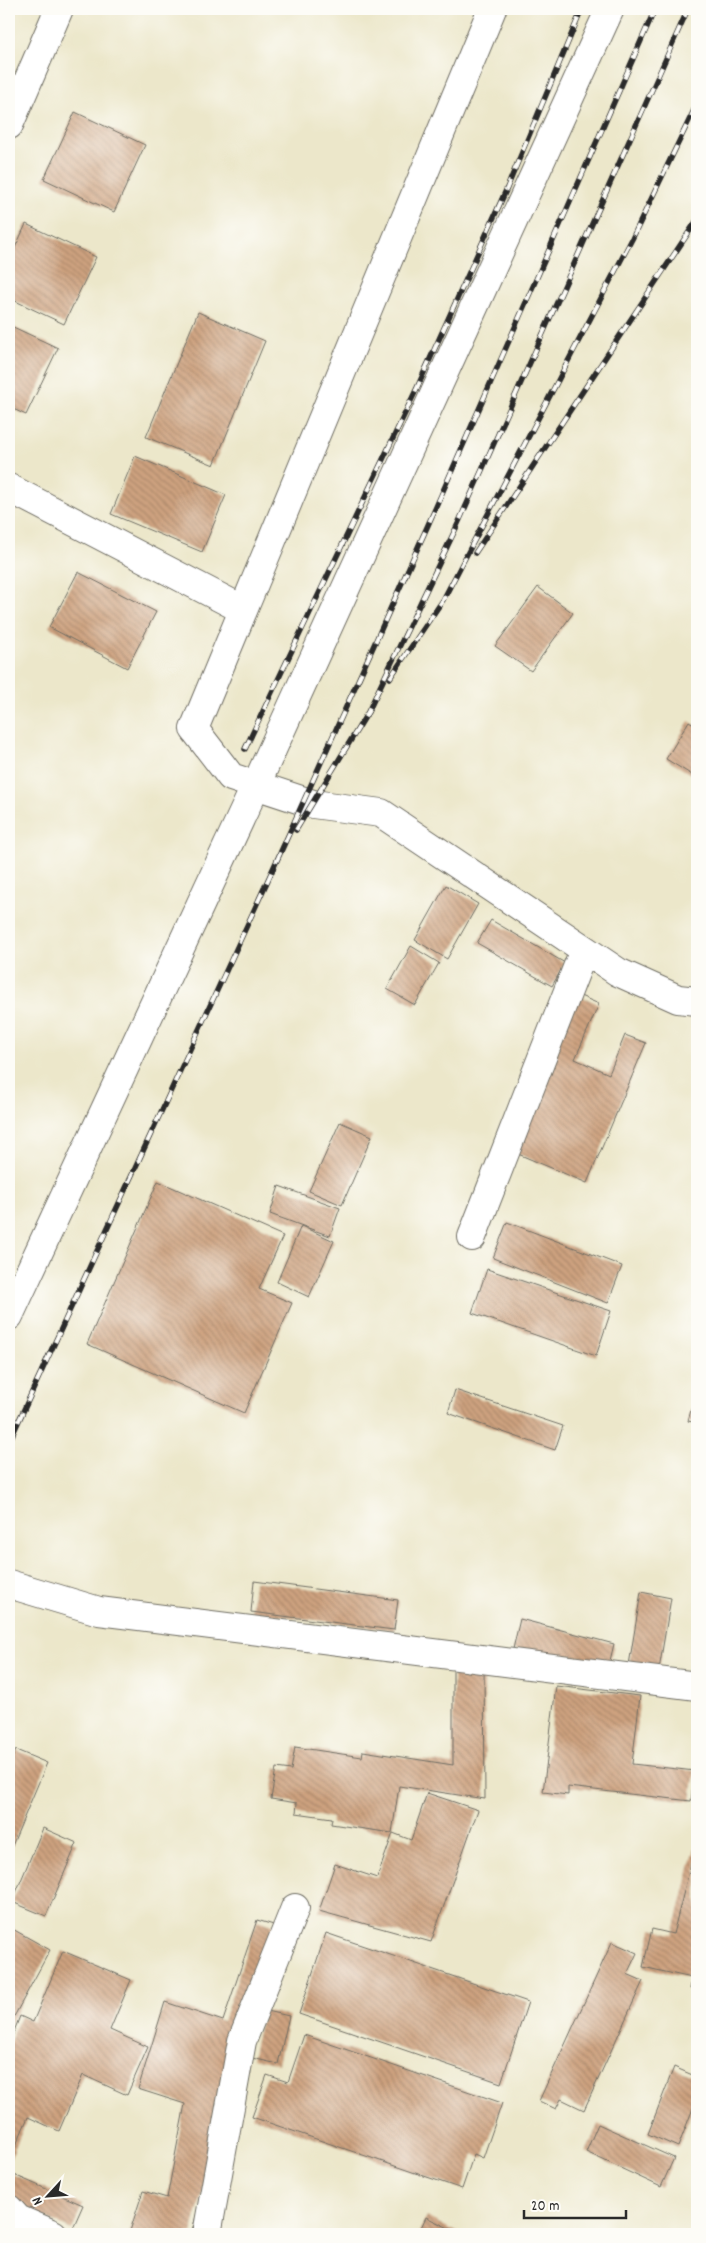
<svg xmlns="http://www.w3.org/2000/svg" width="706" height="2243" font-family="Dekko,sans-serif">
<defs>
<pattern id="building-back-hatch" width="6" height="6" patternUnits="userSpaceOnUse" patternTransform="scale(1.25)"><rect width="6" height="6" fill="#cea27f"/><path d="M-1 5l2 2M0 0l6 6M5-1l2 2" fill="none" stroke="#a78468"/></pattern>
</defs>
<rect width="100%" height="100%" fill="#fdfcf7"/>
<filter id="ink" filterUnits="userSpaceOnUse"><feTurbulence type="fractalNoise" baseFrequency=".02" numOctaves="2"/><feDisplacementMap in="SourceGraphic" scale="10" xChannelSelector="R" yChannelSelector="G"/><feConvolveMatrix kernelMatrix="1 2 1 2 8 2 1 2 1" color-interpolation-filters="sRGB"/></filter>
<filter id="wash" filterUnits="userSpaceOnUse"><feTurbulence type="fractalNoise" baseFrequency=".0096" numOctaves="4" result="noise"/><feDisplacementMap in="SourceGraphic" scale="20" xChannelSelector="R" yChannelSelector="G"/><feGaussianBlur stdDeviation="1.12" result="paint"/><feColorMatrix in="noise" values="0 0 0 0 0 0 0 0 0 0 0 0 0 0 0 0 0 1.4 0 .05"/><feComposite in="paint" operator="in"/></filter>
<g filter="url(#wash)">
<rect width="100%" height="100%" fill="#ece7ca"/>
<g id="blocks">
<g fill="url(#building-back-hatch)">
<path d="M75,112L145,145L114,212L44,179Z"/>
<path d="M26,224L96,257L64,324L9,298V261Z"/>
<path d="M198,312L265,341L214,465L146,437Z"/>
<path d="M9,325L58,348L26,415L9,407Z"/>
<path d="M135,456L226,495L202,552L111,514Z"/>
<path d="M78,572L156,612L127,668L49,627Z"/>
<path d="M538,587L573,613L531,671L495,646Z"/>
<path d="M689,721L697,726V778L666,759Z"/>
<path d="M446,885L478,904L447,959L415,940Z"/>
<path d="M491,920L565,963L552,986L477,943Z"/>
<path d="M411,946L439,963L415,1005L387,989Z"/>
<path d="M578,995L599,1004L575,1059L609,1074L625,1035L646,1043L587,1183L511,1151Z"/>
<path d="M340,1122L372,1136L342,1205L309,1191Z"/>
<path d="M158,1181L283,1236L259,1289L292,1303L244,1413L87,1344Z"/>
<path d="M279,1186L340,1208L330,1236L270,1214Z"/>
<path d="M507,1222L622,1266L608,1303L493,1258Z"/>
<path d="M301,1226L334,1241L309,1297L277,1282Z"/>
<path d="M487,1269L611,1311L596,1356L472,1313Z"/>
<path d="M697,1388V1423L688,1421Z"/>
<path d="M455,1390L563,1426L555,1450L448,1413Z"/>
<path d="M254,1581L398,1600L394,1630L251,1612Z"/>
<path d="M641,1592L671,1598L658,1676L628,1671Z"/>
<path d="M520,1619L614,1644L607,1673L513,1649Z"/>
<path d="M453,1666H484L485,1799L399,1786L392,1833L331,1824L332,1818L296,1813L297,1803L271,1799L276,1768L291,1770L295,1747L362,1757L363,1751L453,1765Z"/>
<path d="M556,1686L640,1696L632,1764L695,1771L691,1801L568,1787V1795L543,1792Z"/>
<path d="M16,1750L47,1763L9,1853V1765Z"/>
<path d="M427,1793L478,1810L431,1942L319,1911L335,1864L377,1878L393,1833L411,1840Z"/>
<path d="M43,1828L77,1843L46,1916L12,1902Z"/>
<path d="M697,1840V1991L690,1989L692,1978L643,1967L652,1929L673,1934Z"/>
<path d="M257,1920L277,1926L191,2234H129L143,2191L167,2198L185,2104L138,2089L165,2002L223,2021Z"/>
<path d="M9,1927L50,1950L9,2026Z"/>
<path d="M326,1933L528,2002L501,2083L299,2014Z"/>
<path d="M612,1942L637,1953L627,1974L643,1981L584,2110L561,2099L556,2109L539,2101Z"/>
<path d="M63,1951L131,1980L110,2030L148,2047L127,2095L83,2075L59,2131L28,2117L9,2162V2044L20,2016L33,2022Z"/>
<path d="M263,2010L289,2016L278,2064L252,2058Z"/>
<path d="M304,2035L502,2103L483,2158L474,2154L462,2189L252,2117L267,2075L288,2082Z"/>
<path d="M674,2067L697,2077V2098L678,2147L648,2134Z"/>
<path d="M598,2124L674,2158L661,2187L586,2152Z"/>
<path d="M12,2174L83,2205L72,2230L9,2203V2181Z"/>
<path d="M426,2217L461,2234H418Z"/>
</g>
</g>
</g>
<g filter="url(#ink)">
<use href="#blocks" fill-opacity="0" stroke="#6f6d63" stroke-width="1"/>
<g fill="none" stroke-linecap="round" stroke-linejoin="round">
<g stroke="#6f6d63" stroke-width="30">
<g id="minor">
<path d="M492,9L194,729L231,777L313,804L381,813L618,972L678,999L697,1001"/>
<path d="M9,125L59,9"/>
<path d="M9,488L242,609"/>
<path d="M472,1237L584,950"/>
<path d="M9,1316L256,785L610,9"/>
<path d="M9,1584L99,1611L697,1686"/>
<path d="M9,2209L18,2219L53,2234"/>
<path d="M207,2234L242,2041L295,1908"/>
</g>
</g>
<use href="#minor" stroke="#fff" stroke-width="28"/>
<g stroke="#2b2b2b" stroke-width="5.5">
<g id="rail">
<path d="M475,553L697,220"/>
<path d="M390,678L443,600L632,239L697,104"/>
<path d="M245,749L417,388L507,188L582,9"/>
<path d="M296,830L368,712L457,526L688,9"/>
<path d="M9,1442L278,858L428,525L655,9"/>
</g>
</g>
<use href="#rail" stroke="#fdfcf7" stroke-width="4" stroke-dasharray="11" stroke-linecap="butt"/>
</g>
</g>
<rect width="706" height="2243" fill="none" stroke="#fdfcf7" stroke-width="30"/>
<g transform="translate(48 2196) rotate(244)" stroke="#fdfcf7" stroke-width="4" paint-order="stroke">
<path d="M0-4L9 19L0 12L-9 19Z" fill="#2b2b2b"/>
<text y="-8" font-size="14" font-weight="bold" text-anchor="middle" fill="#2b2b2b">N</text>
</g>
<path d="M524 2210v8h102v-8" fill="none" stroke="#2b2b2b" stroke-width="2.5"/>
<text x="531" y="2210" font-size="15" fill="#2b2b2b" stroke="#fdfcf7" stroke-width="4" paint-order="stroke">20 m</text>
</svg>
